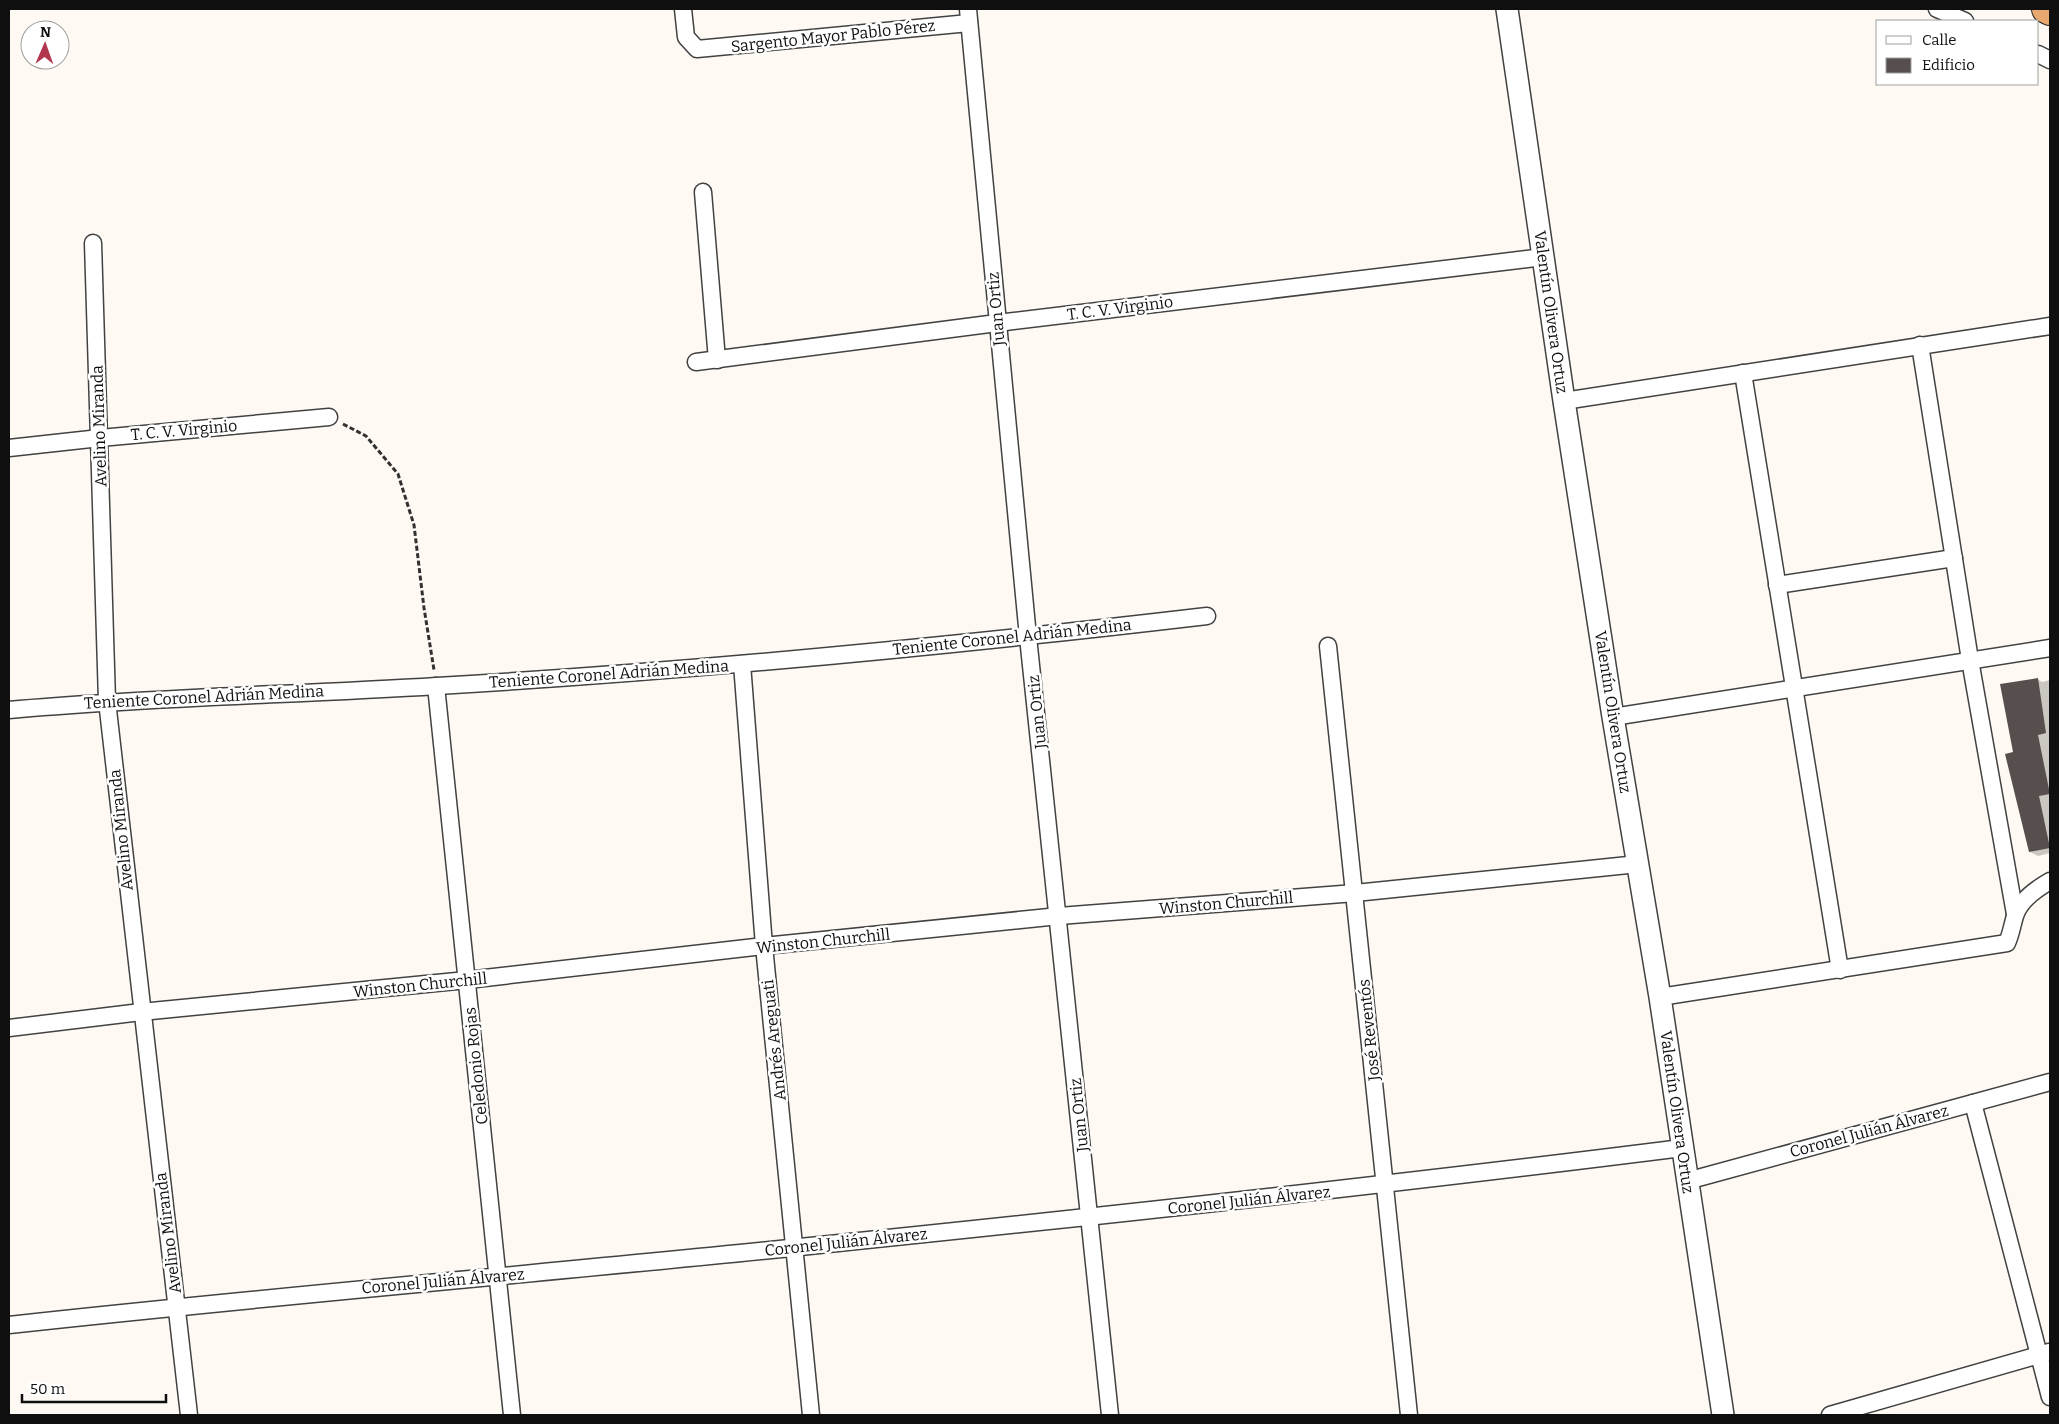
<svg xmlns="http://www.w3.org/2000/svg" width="2059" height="1424" font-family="Bitter,serif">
<rect width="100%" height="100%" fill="#fefaf3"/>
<path fill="#0003" d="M2037,679L2042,682L2050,680V853L2038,856L2030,852L2014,753Z"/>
<path fill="#574f4d" d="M2038,678L2046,733L2038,735L2050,794L2039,796L2050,848L2029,852L2005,754L2013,752L2000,684Z"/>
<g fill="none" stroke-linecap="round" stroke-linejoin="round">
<g stroke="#424242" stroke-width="19">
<g id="minor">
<path d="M683,9L686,37L697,49L969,23"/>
<path d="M968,9L1028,637L1110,1415"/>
<path d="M1937,9L1965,21"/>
<path d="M2038,54L2050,60"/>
<path d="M703,192L717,360"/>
<path d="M93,243L107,701L189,1415"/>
<path d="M1920,345L1970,660L2015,914"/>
<path d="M696,362L997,323L1544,257"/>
<path d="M1743,373L1840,970"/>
<path d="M1564,401L2050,326"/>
<path d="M9,448L100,438L329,417"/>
<path d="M1777,585L1954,558"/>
<path d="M1328,646L1409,1415"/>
<path d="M742,664L764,946L811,1415"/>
<path d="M436,686L512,1415"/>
<path d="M9,710C151,697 294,695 437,686C694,671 951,646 1207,616"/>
<path d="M1613,717L2050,648"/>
<path d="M1660,997L2007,943C2011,934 2012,926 2015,916C2020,900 2036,889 2050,881"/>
<path d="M9,1028L141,1012L467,980L764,946L1059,916L1355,893L1638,864"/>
<path d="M1973,1103L2050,1397"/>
<path d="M1687,1181L2050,1082"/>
<path d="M9,1325C272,1296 536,1274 800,1247C1094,1217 1388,1185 1682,1148"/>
<path d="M1830,1415L2049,1352"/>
</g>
</g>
<g stroke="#424242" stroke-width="24">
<path id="tertiary" d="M1507,9L1564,401L1613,717L1660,997L1723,1415"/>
</g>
<g stroke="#202020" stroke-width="30">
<path id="trunk" d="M2046,9L2050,11"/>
</g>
<path stroke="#313131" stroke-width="3" stroke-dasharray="5 2.5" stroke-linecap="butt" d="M343,424L366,436L398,474L414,525L424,608L434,670"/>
<use href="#minor" stroke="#fff" stroke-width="16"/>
<use href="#tertiary" stroke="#fff" stroke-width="21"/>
<use href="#trunk" stroke="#e8a870" stroke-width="28"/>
</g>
<g text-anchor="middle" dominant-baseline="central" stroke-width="5" stroke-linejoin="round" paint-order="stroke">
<g font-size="16" fill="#0f0f0f" stroke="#fff">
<text transform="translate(833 36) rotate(-6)">Sargento Mayor Pablo Pérez</text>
<text transform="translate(1120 308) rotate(-7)">T. C. V. Virginio</text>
<text transform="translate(996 309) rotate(-95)">Juan Ortiz</text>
<text transform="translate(1551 312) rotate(82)">Valentín Olivera Ortuz</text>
<text transform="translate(99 426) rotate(-92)">Avelino Miranda</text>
<text transform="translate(184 430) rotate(-5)">T. C. V. Virginio</text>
<text transform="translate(1012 637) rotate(-6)">Teniente Coronel Adrián Medina</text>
<text transform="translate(609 674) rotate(-4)">Teniente Coronel Adrián Medina</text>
<text transform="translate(204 697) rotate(-3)">Teniente Coronel Adrián Medina</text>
<text transform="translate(1037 712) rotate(-96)">Juan Ortiz</text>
<text transform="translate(1613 712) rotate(81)">Valentín Olivera Ortuz</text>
<text transform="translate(121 830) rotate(-96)">Avelino Miranda</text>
<text transform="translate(1226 903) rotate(-5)">Winston Churchill</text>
<text transform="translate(823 941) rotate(-6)">Winston Churchill</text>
<text transform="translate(420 985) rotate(-6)">Winston Churchill</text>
<text transform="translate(1369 1030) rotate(-96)">José Reventós</text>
<text transform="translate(774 1040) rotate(-96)">Andrés Areguati</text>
<text transform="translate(476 1066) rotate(-96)">Celedonio Rojas</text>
<text transform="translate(1677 1112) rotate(82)">Valentín Olivera Ortuz</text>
<text transform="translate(1079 1115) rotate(-96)">Juan Ortiz</text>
<text transform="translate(1869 1131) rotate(-15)">Coronel Julián Álvarez</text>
<text transform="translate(1249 1200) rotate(-6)">Coronel Julián Álvarez</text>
<text transform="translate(168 1233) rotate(-97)">Avelino Miranda</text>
<text transform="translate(846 1242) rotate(-6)">Coronel Julián Álvarez</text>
<text transform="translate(443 1281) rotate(-5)">Coronel Julián Álvarez</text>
</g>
</g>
<rect width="2059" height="1424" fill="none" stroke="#0f0f0f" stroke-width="20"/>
<rect x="1876" y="20" width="162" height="65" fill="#ffffff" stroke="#9f9f9f"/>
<rect x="1886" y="36" width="25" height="8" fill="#ffffff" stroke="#9f9f9f"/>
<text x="1922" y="45" font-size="15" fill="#0f0f0f">Calle</text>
<rect x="1886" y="58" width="25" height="15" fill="#574f4d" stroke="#9f9f9f"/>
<text x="1922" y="70" font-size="15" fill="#0f0f0f">Edificio</text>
<g transform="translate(45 45) rotate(2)"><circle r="24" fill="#ffffff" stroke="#9f9f9f"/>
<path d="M0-4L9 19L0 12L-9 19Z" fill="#b1354d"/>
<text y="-8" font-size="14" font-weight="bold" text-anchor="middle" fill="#0f0f0f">N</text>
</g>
<path d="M22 1394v8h144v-8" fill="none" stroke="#0f0f0f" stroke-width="2.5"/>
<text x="30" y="1394" font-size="15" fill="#0f0f0f" stroke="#ffffff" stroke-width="4" paint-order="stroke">50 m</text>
</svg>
